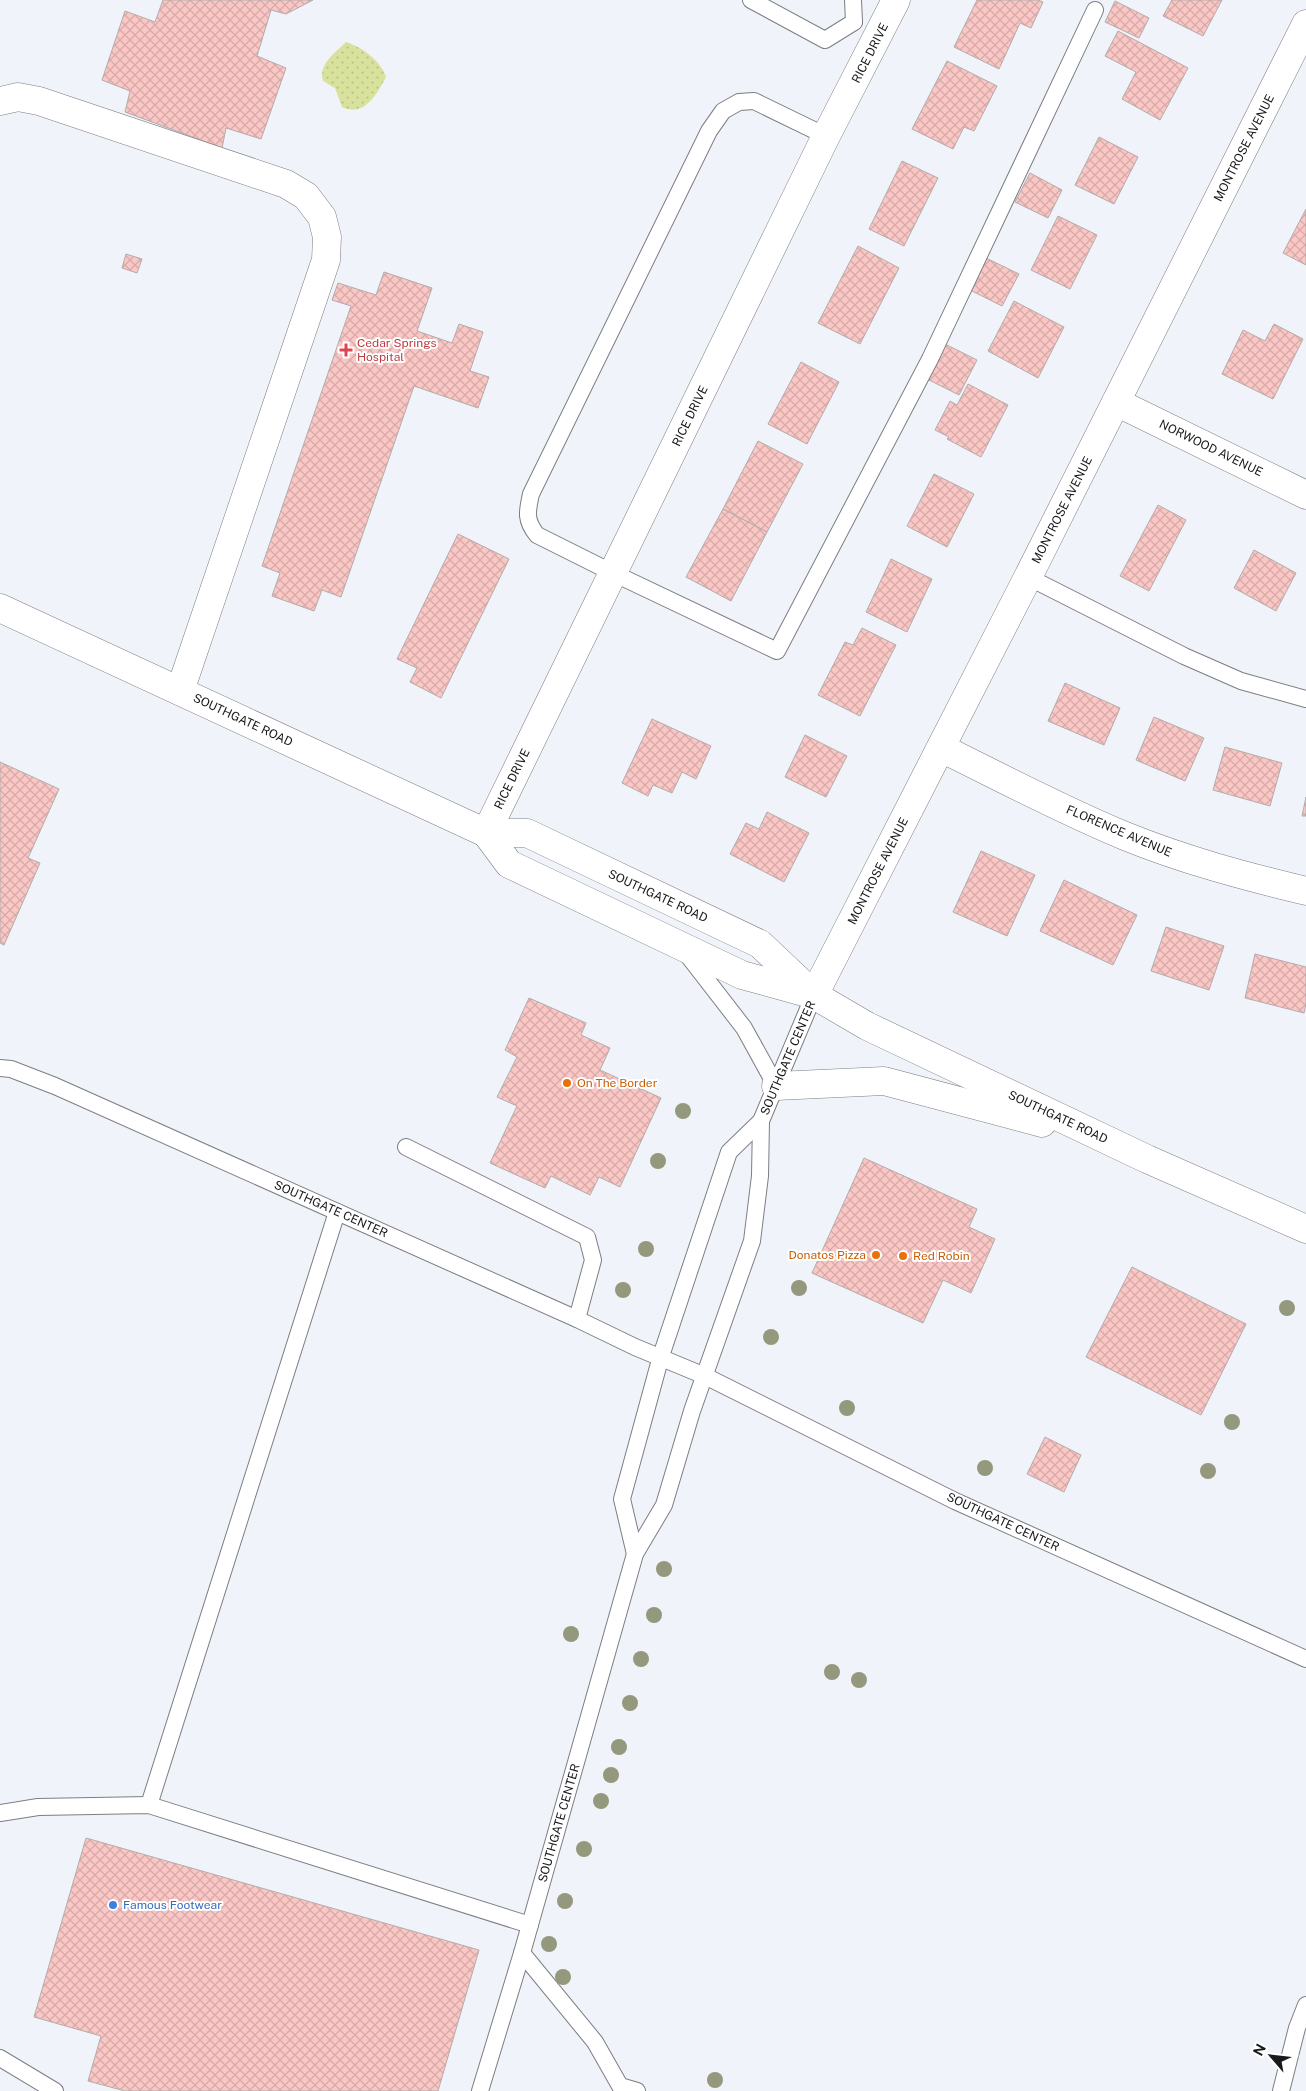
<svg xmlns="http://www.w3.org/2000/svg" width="1306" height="2091" font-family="'Public Sans',sans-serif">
<defs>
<pattern id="park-dots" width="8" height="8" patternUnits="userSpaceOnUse" patternTransform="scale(1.25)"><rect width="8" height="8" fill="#d9e29d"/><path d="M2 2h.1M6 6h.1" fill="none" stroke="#bac187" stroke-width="1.8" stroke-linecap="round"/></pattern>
<pattern id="building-cross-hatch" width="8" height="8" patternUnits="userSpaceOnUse" patternTransform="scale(1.25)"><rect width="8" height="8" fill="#fbc7c5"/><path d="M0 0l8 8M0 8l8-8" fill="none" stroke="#d6aaa9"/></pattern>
</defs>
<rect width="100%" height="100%" fill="#f0f3f9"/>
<path fill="url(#park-dots)" d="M346,42C362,47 381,61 386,77C377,94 364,118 342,107L335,88L323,81C318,64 335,53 346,42Z"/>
<g fill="url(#building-cross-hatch)" stroke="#b3acab">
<path d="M163,0H313L286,14L271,10L257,56L286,68L261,139L226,128L222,148L125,112L130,91L102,80L125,11L155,22Z"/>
<path d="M977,0H1038L1043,2L1031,28L1020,23L999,69L954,47Z"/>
<path d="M1172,0H1171H1222L1203,36L1163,16Z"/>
<path d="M1115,1L1149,18L1139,38L1105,22Z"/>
<path d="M1118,31L1188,68L1160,120L1122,99L1136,72L1105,56Z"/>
<path d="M947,61L997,86L974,131L964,127L953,149L912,129Z"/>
<path d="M1099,137L1138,157L1114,204L1075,185Z"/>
<path d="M902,161L938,178L904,246L869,229Z"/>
<path d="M1030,173L1062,190L1048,218L1015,202Z"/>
<path d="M1306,209V265L1283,253Z"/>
<path d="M1058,216L1097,235L1070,289L1031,270Z"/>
<path d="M858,246L899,268L860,344L818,323Z"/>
<path d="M126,254L142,259L137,273L122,268Z"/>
<path d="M984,257L1019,274L1002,306L968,289Z"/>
<path d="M384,272L432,288L417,331L452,343L459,324L483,332L470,371L489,377L478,408L414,386L341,597L322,590L314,611L272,596L280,573L262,566L351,306L332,300L338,283L376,295Z"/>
<path d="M1014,301L1064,327L1038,378L988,351Z"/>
<path d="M1274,324L1303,339L1273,399L1222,374L1243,330L1265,341Z"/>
<path d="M945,344L977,360L959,395L927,379Z"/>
<path d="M801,362L839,382L807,444L768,424Z"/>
<path d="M968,384L1008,405L981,457L947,439L949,437L935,430L950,401L957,405Z"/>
<path d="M758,441L803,464L767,532L723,509Z"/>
<path d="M934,474L974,494L947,547L907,526Z"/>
<path d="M1158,505L1186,520L1149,591L1120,576Z"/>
<path d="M723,509L767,532L731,601L686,577Z"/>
<path d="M458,534L509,559L441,698L410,682L417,668L397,659Z"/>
<path d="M1254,550L1296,573L1276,611L1234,588Z"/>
<path d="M891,559L932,579L907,632L866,612Z"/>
<path d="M862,628L896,645L860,716L818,695L845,642L853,645Z"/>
<path d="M1065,683L1120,708L1104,745L1048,721Z"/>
<path d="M1154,717L1204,738L1185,781L1136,760Z"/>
<path d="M652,719L711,746L696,779L682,772L672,793L653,785L648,796L622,783Z"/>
<path d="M805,735L847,756L826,797L785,777Z"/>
<path d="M1225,747L1282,763L1270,806L1213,790Z"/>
<path d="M0,762L59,789L28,858L40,863L4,945L0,943Z"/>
<path d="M1306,797V816H1302Z"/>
<path d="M767,812L809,833L784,882L730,854L746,823L759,829Z"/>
<path d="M981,851L1035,875L1007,936L953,912Z"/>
<path d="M1064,880L1137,915L1113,965L1040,931Z"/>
<path d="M1166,927L1224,946L1209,990L1151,971Z"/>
<path d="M1255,954L1306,967V1004L1304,1013L1245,998Z"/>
<path d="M529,998L586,1023L581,1035L610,1048L600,1070L661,1098L620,1187L599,1177L590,1195L551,1176L545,1188L490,1163L517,1106L497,1097L517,1057L505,1050Z"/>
<path d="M864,1158L977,1209L969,1227L995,1239L971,1293L943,1280L923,1323L812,1273Z"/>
<path d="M1132,1267L1246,1324L1201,1415L1086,1357Z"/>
<path d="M1045,1437L1081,1455L1064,1492L1027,1474Z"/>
<path d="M86,1838L479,1950L438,2091H125L88,2081L101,2036L34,2017Z"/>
</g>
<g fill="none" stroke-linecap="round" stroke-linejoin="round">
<g stroke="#7b7e83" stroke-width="18">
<g id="service">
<path d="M751,0L825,40L854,22"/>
<path d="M853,0L854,22"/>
<path d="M826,136L754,101L739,102L723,111L709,131L531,494C527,512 525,520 537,535L613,573L777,651L930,359L1095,10"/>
<path d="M1028,577L1184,656L1241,681L1306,699"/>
<path d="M686,953L744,1028L776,1086"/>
<path d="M0,1068L11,1069L55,1086L577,1319L635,1347L705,1376L955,1501L1306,1659"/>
<path d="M406,1147L587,1237L593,1260L577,1319"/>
<path d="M635,1554L622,1499L661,1356L729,1152L761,1121"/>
<path d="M149,1805L337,1212"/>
<path d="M0,1813L38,1807L149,1805L530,1925"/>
<path d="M522,1953L595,2042L620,2086L637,2091"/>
<path d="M0,2058L55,2091"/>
<path d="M480,2091L522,1953L635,1554L664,1505L692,1411L752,1241L760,1176L761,1121L814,995"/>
<path d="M1281,2091L1297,2028L1306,2005"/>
</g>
</g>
<g stroke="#7b7e83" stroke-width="29">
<g id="minor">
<path d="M0,101L18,97L39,101L286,184L306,196L322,217L327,237L326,260L180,691"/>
<path d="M1116,402L1306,495"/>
<path d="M941,748C1002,778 1062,810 1125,836C1184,860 1244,876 1306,891"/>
<path d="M486,833L826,136L896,0"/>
<path d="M814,995L1028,577L1306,24"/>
</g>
</g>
<g stroke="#7b7e83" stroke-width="29">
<g id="tertiary">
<path d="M0,608L486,833H527L760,944L814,995L867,1026L1147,1159L1306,1229"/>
<path d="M486,833L509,864L742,975L811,994"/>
<path d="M776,1086L884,1081L1042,1123"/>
</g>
</g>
<use href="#service" stroke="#fff" stroke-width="16"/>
<use href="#minor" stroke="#fff" stroke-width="28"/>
<use href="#tertiary" stroke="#fff" stroke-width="28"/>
</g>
<g fill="#94987c">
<circle cx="683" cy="1111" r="8"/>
<circle cx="658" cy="1161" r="8"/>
<circle cx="646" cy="1249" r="8"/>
<circle cx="799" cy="1288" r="8"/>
<circle cx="623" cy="1290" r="8"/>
<circle cx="1287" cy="1308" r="8"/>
<circle cx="771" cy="1337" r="8"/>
<circle cx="847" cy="1408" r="8"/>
<circle cx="1232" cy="1422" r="8"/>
<circle cx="985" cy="1468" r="8"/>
<circle cx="1208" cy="1471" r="8"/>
<circle cx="664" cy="1569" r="8"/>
<circle cx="654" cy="1615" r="8"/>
<circle cx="571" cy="1634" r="8"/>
<circle cx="641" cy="1659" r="8"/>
<circle cx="832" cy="1672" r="8"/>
<circle cx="859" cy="1680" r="8"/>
<circle cx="630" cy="1703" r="8"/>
<circle cx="619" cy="1747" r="8"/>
<circle cx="611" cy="1775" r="8"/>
<circle cx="601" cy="1801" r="8"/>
<circle cx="584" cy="1849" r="8"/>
<circle cx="565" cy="1901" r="8"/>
<circle cx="549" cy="1944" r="8"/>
<circle cx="563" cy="1977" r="8"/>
<circle cx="715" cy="2080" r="8"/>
</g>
<path fill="#e0444e" stroke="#fff" stroke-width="2" d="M343.5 342.5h5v5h5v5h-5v5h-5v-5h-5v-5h5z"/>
<g fill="#e8710a" stroke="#fff" stroke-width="2">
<circle cx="567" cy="1083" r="5"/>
<circle cx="876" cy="1255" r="5"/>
<circle cx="903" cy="1256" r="5"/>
</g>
<circle fill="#3f7fe0" stroke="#fff" stroke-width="2" cx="113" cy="1905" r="5"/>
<g text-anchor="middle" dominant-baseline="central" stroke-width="4" stroke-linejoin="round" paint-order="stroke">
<g font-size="12" fill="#18191b" stroke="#fff">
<text transform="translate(870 53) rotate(-63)">RICE DRIVE</text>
<text transform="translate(1244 148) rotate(-63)">MONTROSE AVENUE</text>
<text transform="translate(690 416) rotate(-64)">RICE DRIVE</text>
<text transform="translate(1211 448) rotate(26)">NORWOOD AVENUE</text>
<text transform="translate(1062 510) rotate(-63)">MONTROSE AVENUE</text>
<text transform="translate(243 720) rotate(25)">SOUTHGATE ROAD</text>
<text transform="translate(512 779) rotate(-64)">RICE DRIVE</text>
<text transform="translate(1119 831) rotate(23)">FLORENCE AVENUE</text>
<text transform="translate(878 871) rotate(-63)">MONTROSE AVENUE</text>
<text transform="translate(658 896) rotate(25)">SOUTHGATE ROAD</text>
<text transform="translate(788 1058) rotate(-67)">SOUTHGATE CENTER</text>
<text transform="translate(1058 1117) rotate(25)">SOUTHGATE ROAD</text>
<text transform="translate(331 1209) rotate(24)">SOUTHGATE CENTER</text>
<text transform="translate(1003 1522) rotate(25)">SOUTHGATE CENTER</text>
<text transform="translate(559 1823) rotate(-74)">SOUTHGATE CENTER</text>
</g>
<g font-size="12" fill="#be3a42" stroke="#fff" text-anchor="start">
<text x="357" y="343">Cedar Springs<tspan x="357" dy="14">Hospital</tspan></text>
</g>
<g font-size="12" fill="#c56008" stroke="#fff" text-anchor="start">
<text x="577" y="1083">On The Border</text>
<text x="866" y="1255" text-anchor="end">Donatos Pizza</text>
<text x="913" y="1256">Red Robin</text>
</g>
<g font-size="12" fill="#366cbe" stroke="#fff" text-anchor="start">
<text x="123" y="1905">Famous Footwear</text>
</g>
</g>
<g transform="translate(1271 2056) rotate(298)" stroke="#ffffff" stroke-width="4" paint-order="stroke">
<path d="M0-4L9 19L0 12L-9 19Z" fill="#18191b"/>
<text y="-8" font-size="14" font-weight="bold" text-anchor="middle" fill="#18191b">N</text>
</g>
</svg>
